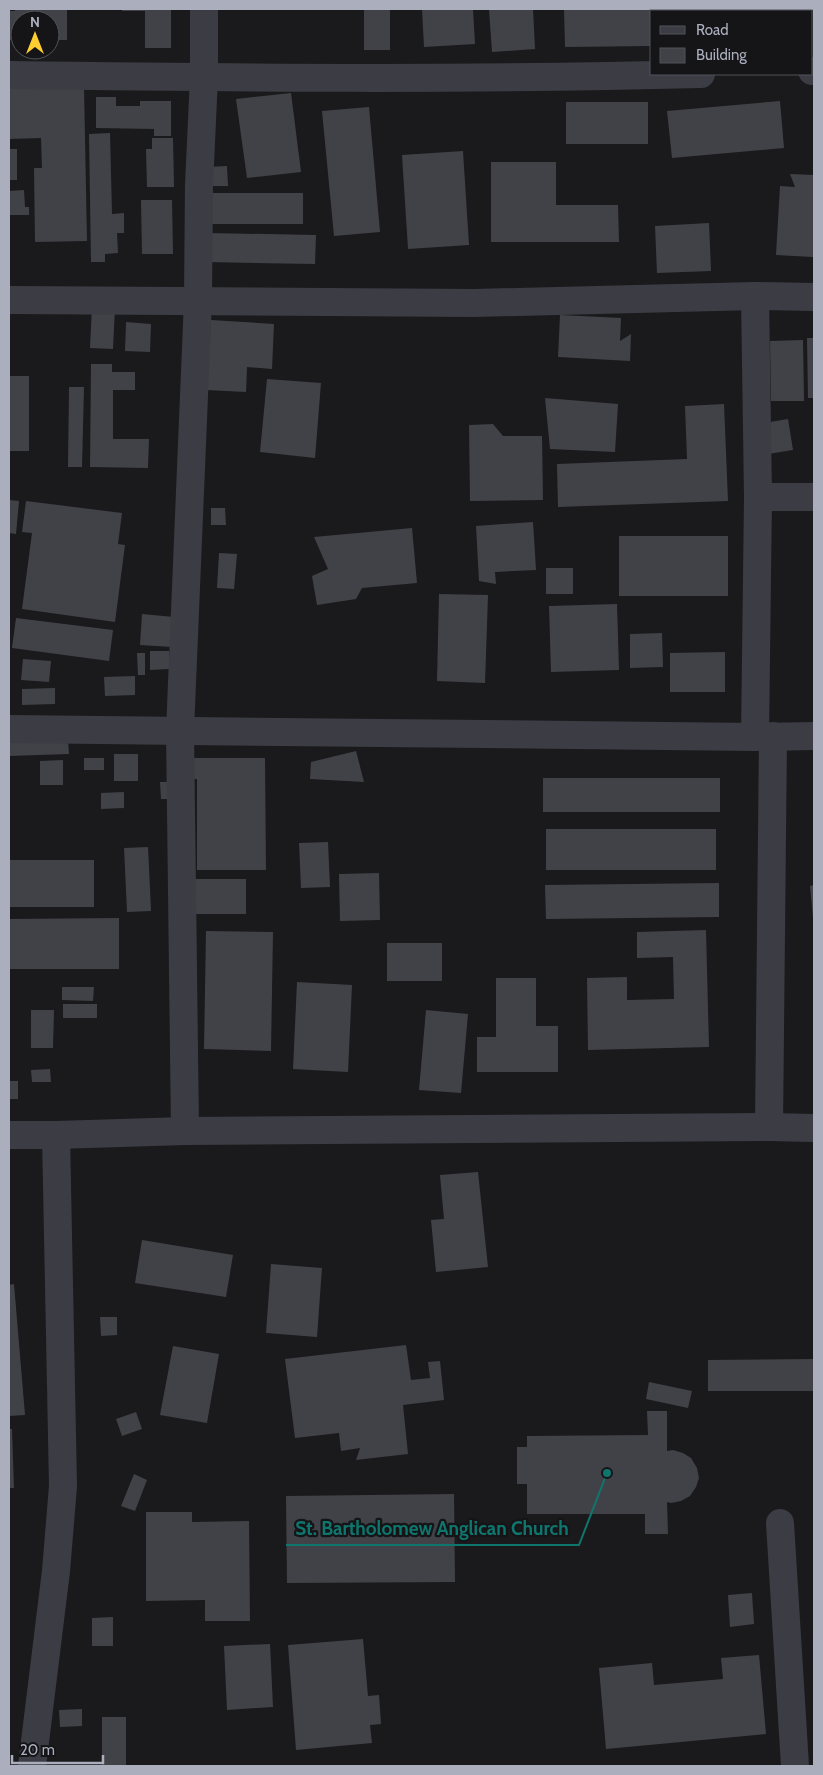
<svg xmlns="http://www.w3.org/2000/svg" width="823" height="1775" font-family="Cabin,sans-serif">
<rect width="100%" height="100%" fill="#1a1a1d"/>
<g fill="#414247">
<path d="M15,9H67V40H50V20H20V40H9V11H15Z"/>
<path d="M122,9H171V48H145V11H122Z"/>
<rect x="364" y="9" width="26" height="41"/>
<path d="M422,9H473L475,44L424,47Z"/>
<path d="M489,9H533L535,49L492,52Z"/>
<path d="M564,9H673V11H652V46L565,47Z"/>
<path d="M84,87L87,241L35,242L34,168H42L41,138L9,139V88Z"/>
<path d="M291,93L301,172L247,178L236,99Z"/>
<path d="M96,97H116V106H140V101H171V136H154V129L96,128Z"/>
<path d="M780,101L784,148L672,158L667,111Z"/>
<rect x="566" y="102" width="82" height="42"/>
<path d="M369,107L380,232L334,236L322,111Z"/>
<path d="M110,133L112,214L124,213V233H117L118,253L105,254V262H91L89,134Z"/>
<path d="M152,138H173L174,187H147L146,149H152Z"/>
<rect x="9" y="149" width="8" height="31"/>
<path d="M463,151L469,245L408,249L402,155Z"/>
<path d="M491,162H556V205H618L619,242H491Z"/>
<path d="M227,166L228,186H208L207,167Z"/>
<path d="M790,174L814,175L813,257L776,255L780,186L795,187Z"/>
<path d="M24,190L25,207H29V215H9V191Z"/>
<rect x="202" y="193" width="101" height="31"/>
<path d="M141,200H172L173,254H142Z"/>
<path d="M709,223L711,271L657,273L655,226Z"/>
<path d="M206,233L316,235L315,264L206,262Z"/>
<path d="M92,306L115,308L113,349L90,348Z"/>
<path d="M560,315L621,318L620,341L631,334L630,361L558,357Z"/>
<path d="M211,320L274,324L272,369L247,367L246,392L206,390Z"/>
<path d="M126,322L151,324L150,352L125,351Z"/>
<path d="M807,338H814V398H808Z"/>
<path d="M803,340L804,401H771L770,341Z"/>
<path d="M91,364H112V372H135V390H113V439H149L148,468L90,467Z"/>
<rect x="9" y="376" width="20" height="75"/>
<path d="M267,379L321,383L315,458L260,452Z"/>
<path d="M69,387H84L82,467H68Z"/>
<path d="M545,398L618,404L615,452L550,449Z"/>
<path d="M724,404L728,501L558,507L557,464L687,459L685,406Z"/>
<path d="M788,419L793,450L768,454L764,423Z"/>
<path d="M493,424L503,436H542L543,500L470,501L469,425Z"/>
<path d="M9,500L19,501L16,534L9,533Z"/>
<path d="M26,501L122,513L118,544L125,545L115,622L22,609L32,533L22,532Z"/>
<path d="M211,508H225L226,525H211Z"/>
<path d="M533,522L536,570L495,572L496,584L479,581L476,526Z"/>
<path d="M412,528L417,583L362,588L356,599L317,605L312,576L328,569L314,537Z"/>
<rect x="619" y="536" width="109" height="60"/>
<path d="M219,553L237,554L234,589L217,588Z"/>
<rect x="546" y="568" width="27" height="26"/>
<path d="M439,594L488,595L485,683L437,681Z"/>
<path d="M617,604L619,670L551,672L549,606Z"/>
<path d="M142,614L174,617L172,647L140,645Z"/>
<path d="M16,618L113,630L109,661L12,648Z"/>
<path d="M662,633L663,667L630,668V634Z"/>
<path d="M150,651H169V669L150,670Z"/>
<path d="M725,652V692H670V653Z"/>
<path d="M137,653H145V675H138Z"/>
<path d="M23,659L51,661L49,682L21,680Z"/>
<path d="M135,676V695L105,696L104,677Z"/>
<path d="M55,688V704L22,705V689Z"/>
<path d="M68,740L69,754L9,756V741Z"/>
<path d="M356,751L364,782L310,779L311,762Z"/>
<rect x="114" y="754" width="24" height="27"/>
<rect x="84" y="758" width="20" height="12"/>
<path d="M185,758H265L266,870H197V779H185Z"/>
<path d="M63,760V785H40V761Z"/>
<rect x="543" y="778" width="177" height="34"/>
<path d="M160,782H177V799H161Z"/>
<path d="M124,792V808L101,809V793Z"/>
<rect x="546" y="829" width="170" height="41"/>
<path d="M328,842L330,887L301,888L299,843Z"/>
<path d="M148,847L151,911L127,912L124,848Z"/>
<rect x="9" y="860" width="85" height="47"/>
<path d="M379,873L380,920L340,921L339,874Z"/>
<rect x="192" y="879" width="54" height="35"/>
<path d="M719,883V917L546,919L545,885Z"/>
<path d="M814,885V918H813L810,886Z"/>
<path d="M119,918V969H9V919Z"/>
<path d="M706,930L709,1047L588,1050L587,978L627,977V1000L674,999L673,957L637,958V932Z"/>
<path d="M206,931L273,932L271,1051L204,1049Z"/>
<rect x="387" y="943" width="55" height="38"/>
<path d="M496,978H536V1026H558V1072H477V1037H496Z"/>
<path d="M297,982L352,985L348,1072L293,1069Z"/>
<path d="M62,987H94L93,1001L62,1000Z"/>
<rect x="63" y="1004" width="34" height="14"/>
<path d="M31,1010H54L53,1048H31Z"/>
<path d="M426,1010L468,1014L461,1093L419,1090Z"/>
<path d="M50,1069L51,1082H32L31,1070Z"/>
<rect x="9" y="1081" width="9" height="18"/>
<path d="M478,1172L488,1267L436,1272L431,1220L444,1219L440,1175Z"/>
<path d="M142,1240L233,1255L226,1297L135,1283Z"/>
<path d="M271,1264L322,1268L317,1337L266,1333Z"/>
<path d="M14,1284L25,1415L9,1416V1285Z"/>
<path d="M100,1317H117V1335L101,1336Z"/>
<path d="M406,1345L411,1380L430,1378L428,1362L440,1361L444,1400L403,1405L408,1454L356,1460L360,1448L341,1451L339,1433L295,1438L285,1359Z"/>
<path d="M173,1346L219,1354L207,1423L160,1415Z"/>
<path d="M814,1359V1391H708V1360Z"/>
<path d="M649,1382L692,1391L688,1408L646,1399Z"/>
<path d="M647,1411H667V1451L673,1450L683,1453L691,1458L697,1468L699,1478L696,1487L690,1496L681,1501L671,1503L667,1502L668,1534H645V1514H527V1484H517V1447H527V1436L648,1435Z"/>
<path d="M136,1412L142,1429L122,1436L116,1419Z"/>
<path d="M9,1429H12L14,1488H9Z"/>
<path d="M134,1474L147,1480L135,1511L121,1506Z"/>
<path d="M454,1494L455,1582L287,1583L286,1496Z"/>
<path d="M146,1512H192V1522L249,1521L250,1621H205V1600L146,1601Z"/>
<path d="M752,1593L754,1624L730,1627L728,1595Z"/>
<path d="M113,1617V1646H92V1618Z"/>
<path d="M363,1639L368,1696L379,1695L381,1724L370,1725L372,1743L296,1750L288,1645Z"/>
<path d="M270,1644L273,1707L227,1710L224,1646Z"/>
<path d="M759,1655L766,1734L606,1749L599,1668L652,1663L654,1685L723,1679L721,1658Z"/>
<path d="M82,1709V1726L60,1727L59,1710Z"/>
<rect x="102" y="1717" width="24" height="49"/>
</g>
<g fill="none" stroke-linecap="round" stroke-linejoin="round">
<g stroke="#3c3d44" stroke-width="28">
<path d="M812,71H814"/>
<path d="M9,75C240,78 470,80 701,74"/>
<path d="M755,296L758,497L755,737"/>
<path d="M9,300L474,303L755,296L814,297"/>
<path d="M758,497H814"/>
<path d="M9,729L755,737L814,736"/>
<path d="M769,1127L773,736"/>
<path d="M185,1131L180,731L198,300L199,185L204,77V9"/>
<path d="M9,1135H56L185,1131L769,1127L814,1128"/>
<path d="M780,1523L795,1766"/>
<path d="M32,1766L56,1571L63,1486L56,1135"/>
</g>
</g>
<path fill="none" stroke="#0f766e" stroke-width="2" d="M607 1473L579 1545H286"/>
<circle fill="#0f766e" stroke="#151518" stroke-width="2" cx="607" cy="1473" r="5"/>
<g font-size="19" text-anchor="middle" font-weight="bold" fill="#0f766e" stroke="#151518" stroke-width="4.5" stroke-linejoin="round" paint-order="stroke">
<text x="432" y="1535">St. Bartholomew Anglican Church</text>
</g>
<rect width="823" height="1775" fill="none" stroke="#abafbd" stroke-width="20"/>
<rect x="650" y="10" width="162" height="65" fill="#151518" stroke="#51535a"/>
<rect x="660" y="26" width="25" height="8" fill="#3c3d44" stroke="#51535a"/>
<text x="696" y="35" font-size="15" fill="#abafbd">Road</text>
<rect x="660" y="48" width="25" height="15" fill="#414247" stroke="#51535a"/>
<text x="696" y="60" font-size="15" fill="#abafbd">Building</text>
<g transform="translate(35 35)"><circle r="24" fill="#151518" stroke="#51535a"/>
<path d="M0-4L9 19L0 12L-9 19Z" fill="#ffce30"/>
<text y="-8" font-size="14" font-weight="bold" text-anchor="middle" fill="#abafbd">N</text>
</g>
<path d="M12 1755v8h91v-8" fill="none" stroke="#abafbd" stroke-width="2.5"/>
<text x="20" y="1755" font-size="15" fill="#abafbd" stroke="#151518" stroke-width="4" paint-order="stroke">20 m</text>
</svg>
